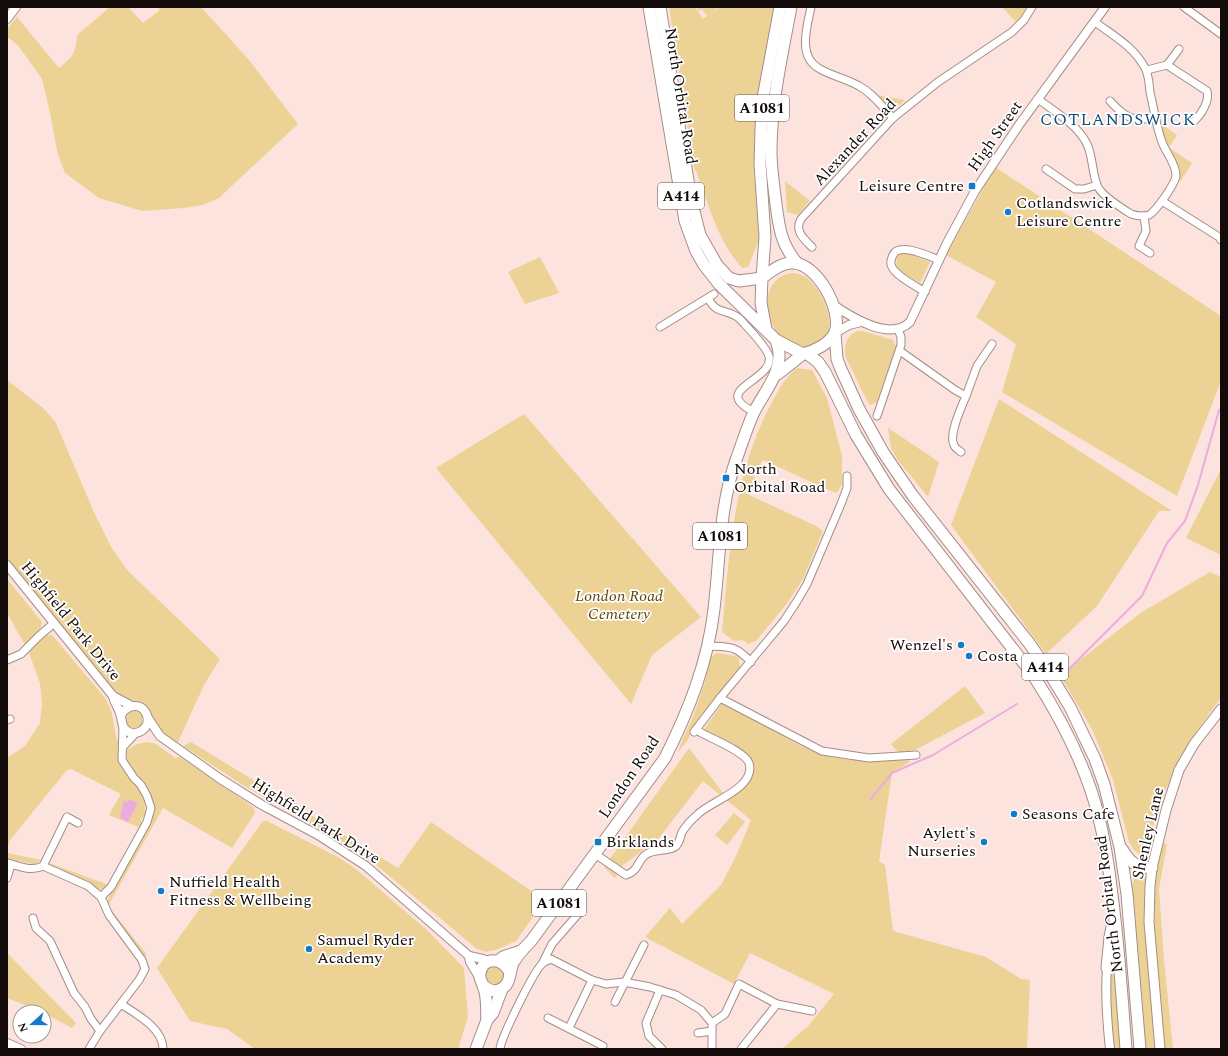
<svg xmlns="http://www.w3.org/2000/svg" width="1228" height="1056" font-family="Spectral,serif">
<rect width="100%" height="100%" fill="#fce3de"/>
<g fill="#ecd294">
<path d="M110,7H128L143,23L160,10L157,7H201L249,60L298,124L219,198L203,205L183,208L142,211L99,198L65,173L58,155L50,113L42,79L18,45L7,37V29L17,17L59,68C73,57 76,53 77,35Z"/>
<path d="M669,7H695L703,19L707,16L702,9L699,11L697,7H719L710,14L721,7H732L733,9L737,7H775L758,104L754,144V174L759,214V240L748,267L742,268C725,249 715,225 707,202C702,190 700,178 694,167Z"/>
<path d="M1002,7H1026L1023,14L1016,22Z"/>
<path d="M877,95L905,100L897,107L891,108Z"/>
<path d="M1160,123L1177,135L1170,146L1167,145Z"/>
<path d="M1168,147L1192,163L1180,182L1179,168Z"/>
<path d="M995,167L1221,316V381L1177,496L1002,392L1016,344L976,317L996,282L946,255Z"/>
<path d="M785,181L810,201L798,215L787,212Z"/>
<path d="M901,251L930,262L920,283L896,269L897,258Z"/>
<path d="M540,257L559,293L525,304L508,272Z"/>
<path d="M794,273C798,274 803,275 806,277C820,288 837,319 826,336C824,341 816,345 811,348C799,346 786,343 778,333C761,313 763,275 794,273Z"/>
<path d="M857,331H863L893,340L896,347L877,402L870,405C863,394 858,383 853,371C851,367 848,364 847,360C842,349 846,336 857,331Z"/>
<path d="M797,368L812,370L827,398L842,456V484L837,493L831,491L763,460L753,477L756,479L749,495L816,526L823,531L803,579L788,602L756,641L748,644L743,640L734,641L722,632C729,556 733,479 768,410C778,392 781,382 797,368Z"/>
<path d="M7,380L43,408L55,421L93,510L111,547L128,571L220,659L204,685L178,742L174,743L161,732L146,706L140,702L126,699L115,691L7,560Z"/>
<path d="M999,399L1172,511H1159L1097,606L1046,654L951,525Z"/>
<path d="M524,414L701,617L652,655L631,704L436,468Z"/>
<path d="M888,428L939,462L928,497L897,459L891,448Z"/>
<path d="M1221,469V555L1186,538Z"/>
<path d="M1210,572L1221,577V698C1197,728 1176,763 1162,799C1155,816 1151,835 1146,852L1139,854L1134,850L1129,842L1113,780L1092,729L1061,677L1080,660L1142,612Z"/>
<path d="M7,579L42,622L40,630L25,645L7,613Z"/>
<path d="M47,635H52L105,698L111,710L117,741H120C117,756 118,766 130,778C133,781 137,783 139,786C145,795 145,806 145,816L141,819V828L109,815L121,794L71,769L67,770L10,840L7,849V758L25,746L40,723L42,704L40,683L29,653L37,643Z"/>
<path d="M717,653L730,655L739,657L740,668L699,718L687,741L678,752C682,738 689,727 694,714C701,695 707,676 711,657Z"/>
<path d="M965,686L985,713L915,750L899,753L891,744Z"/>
<path d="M723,702L801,746L825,756L850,760H888L908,758L910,762L892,773L879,861L885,865L893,931L986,957L1021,979L1030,980L1027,1049H782L808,1026L834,994L750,953L734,984L645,937L670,908L682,924L721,885L736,856L751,820L703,781L659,838L622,866L615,878L604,867L689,748L723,793L730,798C735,794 741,791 745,787C774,758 723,741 703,731Z"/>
<circle cx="135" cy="720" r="9"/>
<path d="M147,742L156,744L175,758L180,757L253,807L255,813L232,848L163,808L108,906L147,955L143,957L106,905L112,890L150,821L151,798L144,781L132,771L127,762V750L137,744Z"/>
<path d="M191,742L398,868L431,822L543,899L542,904L516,941L498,949L486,952L477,949L387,874L358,851L243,785L183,746Z"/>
<path d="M734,813L745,822L727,845L715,835Z"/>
<path d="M263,821H267L338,857L356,869L428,931L464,968L468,1017L458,1049H255L227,1029L190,1021L157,968Z"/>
<path d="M1163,843L1167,844L1159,889L1164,960L1173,1049H1164L1155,959L1154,900L1155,879Z"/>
<path d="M7,853L41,860L35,864L7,859Z"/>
<path d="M49,863L109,885L103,889H97L77,877L50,867Z"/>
<path d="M1141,874L1144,876L1146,879L1144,905L1145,922L1157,1049H1146L1132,888L1134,876Z"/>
<path d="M7,953L76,1023L72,1028L44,1013V1012L7,998Z"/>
<path d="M1110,962H1114L1121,1049H1112L1109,1014Z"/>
<path d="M489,966L503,968L505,978L499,985L492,986L486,982L484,971Z"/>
</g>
<path fill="#ecace0" d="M129,799L138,803L128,822L120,818L124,800L128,802Z"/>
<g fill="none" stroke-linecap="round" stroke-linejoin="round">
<g stroke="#ecace0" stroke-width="2">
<path d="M1064,674L1142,596L1167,543L1185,521L1198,485L1219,410"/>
<path d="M870,800L892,773L933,755L1017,704"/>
</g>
<g stroke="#a48d88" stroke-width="9">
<g id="minor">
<path d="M811,7C807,27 797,57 820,69C832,76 847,79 859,86C873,93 882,107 893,118"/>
<path d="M1184,7L1221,34"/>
<path d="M1167,65L1179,49"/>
<path d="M1147,70L1167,65L1207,91C1210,101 1201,115 1194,121"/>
<path d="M1038,99C1055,112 1077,124 1087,144C1093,157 1092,172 1097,185C1100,194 1123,209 1131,214C1137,216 1143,217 1149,215C1156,211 1176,183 1176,175C1176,164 1166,153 1162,142C1156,126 1154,109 1150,92C1149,84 1149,75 1145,68C1134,47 1114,36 1095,22"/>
<path d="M1110,101C1116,108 1127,118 1136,119C1142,120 1149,118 1155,118"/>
<path d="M1046,169L1075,189H1084L1097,185"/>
<path d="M1162,201L1219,237L1221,240"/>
<path d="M1144,216L1146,231L1139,246L1150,253"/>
<path d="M812,247C804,239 794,231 801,219L893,118L938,82L1012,32L1024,20L1032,7"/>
<path d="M925,292C917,287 895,275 892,267C890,264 891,259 893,255C899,242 929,256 939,260"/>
<path d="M708,298C717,316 727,308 740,319C747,327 766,346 769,356C775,381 708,389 754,412"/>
<path d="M660,327L714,294"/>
<path d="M900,351L955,390L966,396C962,406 948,435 954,445C955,448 958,450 961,452"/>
<path d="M966,396L977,366L992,344"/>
<path d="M877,416L901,345V337L898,329"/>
<path d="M708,646C730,647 735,645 751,662"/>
<path d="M7,660L21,654L38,637L54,623"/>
<path d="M720,698L822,751L869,758L916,755"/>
<path d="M7,720L10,719"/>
<path d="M694,732L720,698L784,621L797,601L807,584L841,504L847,488V476"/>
<path d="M123,747L135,734"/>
<path d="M595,854L626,875C638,871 637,863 644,856C653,847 668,853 676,846C680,842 680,837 682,832C686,826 691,820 696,816C707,802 757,789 749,763C745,751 707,737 696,730"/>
<path d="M7,863C20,866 31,872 43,866L88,886L101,897L109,915L142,960L145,969L139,980L100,1031L89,1049"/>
<path d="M43,866L67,817L78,823"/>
<path d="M7,878L11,864"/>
<path d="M101,897L111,887L147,822L151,808L147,796L141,785L134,778L122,760L123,726"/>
<path d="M33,918L36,928L50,941L74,993L85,1007L91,1019L100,1031"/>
<path d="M543,962L552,944L579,913"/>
<path d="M660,990L646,1023L649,1036L662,1049"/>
<path d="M615,1002L644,945"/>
<path d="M121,1004C136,1014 163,1028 163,1049"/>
<path d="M777,1004L812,1011"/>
<path d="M548,1018L603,1046"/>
<path d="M712,1023L725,1014L739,984L777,1004L741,1049"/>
<path d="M569,1028L592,980"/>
<path d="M698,1033L712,1031"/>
<path d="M500,1049C501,1038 534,970 543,963C545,961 549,960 551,959L592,980L606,984L624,982L650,987L676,995L701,1010L712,1023V1049"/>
</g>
</g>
<g stroke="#a48d88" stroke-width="10">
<g id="tertiary">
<path d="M7,19L16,7"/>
<path d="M832,304C851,317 890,342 910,322L947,243L975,191L1019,125L1105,7"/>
<path d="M835,333L849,325L861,322"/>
<path d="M7,565L113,696L132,706"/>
<path d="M113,696C114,702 118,707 120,713C122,718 121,723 124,728C134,741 154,727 146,713C140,702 127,705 121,715"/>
<path d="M148,718L160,736L219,778L262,805L318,835L366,866L469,956L483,959L488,962"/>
<path d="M469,956L470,962L479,977"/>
<path d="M1107,968C1105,995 1107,1022 1110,1049"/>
<path d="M7,1043L21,1049"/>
</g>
</g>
<g stroke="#a48d88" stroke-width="11">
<path id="secondary" d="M1160,1049L1149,922L1150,886L1152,868L1166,810L1179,770L1194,744L1221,709"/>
</g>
<g stroke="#a48d88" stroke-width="13">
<g id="primary">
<path d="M791,7C782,55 771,103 771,152C771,169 774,187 776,204C779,228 781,244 797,263"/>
<path d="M762,278L765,237L760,164L761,129L763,98L780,7"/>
<path d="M776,375L783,370L803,354"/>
<path d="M498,961L503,957L521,951"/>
<path d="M484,986C488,990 493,992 499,990C511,986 509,973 513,963C518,954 524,948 531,941L665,758C689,710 708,662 714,609C720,559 719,508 736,460C742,444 747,427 754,412C763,394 780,375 779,354C779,350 777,344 776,340"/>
<path d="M487,1020C486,1009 488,996 483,986C482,981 479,979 480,974C482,956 505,957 510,974"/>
<path d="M476,1049L487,1020L493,1013L502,989"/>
</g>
</g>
<g stroke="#a48d88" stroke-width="13">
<g id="trunk">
<path d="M649,7L685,221L696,251L704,265L719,284L776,340L803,354C814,351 830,344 835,332C843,311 817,262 792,263C781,263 771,271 762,278L761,303L766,329"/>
<path d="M660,7L691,199L700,235L717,265L729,278L739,281L762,278"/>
<path d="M835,333L837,359L840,367L859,409L883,452L913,496L1029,643L1047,669L1070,707L1095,759L1104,784L1120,847L1127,894L1140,1049"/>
<path d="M806,353L818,362L825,372L856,435L889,489L1033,675C1061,718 1085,764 1098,814C1105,841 1109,868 1112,895C1119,946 1122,998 1126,1049"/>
<path d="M1122,849C1130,863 1136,867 1152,868"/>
<path d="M1107,968L1110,937L1112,927"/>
</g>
</g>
<use href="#minor" stroke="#fff" stroke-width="7"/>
<use href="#tertiary" stroke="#fff" stroke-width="8"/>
<use href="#secondary" stroke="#fff" stroke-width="9"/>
<use href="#primary" stroke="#fff" stroke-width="11"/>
<use href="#trunk" stroke="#fff" stroke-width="11"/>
</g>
<g fill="#147bc6" stroke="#fff" stroke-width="1.5">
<rect x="968" y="182" width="8" height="8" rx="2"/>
<circle cx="1008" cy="212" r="4"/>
<rect x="722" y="474" width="8" height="8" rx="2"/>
<circle cx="961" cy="645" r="4"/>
<circle cx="969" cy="656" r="4"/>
<circle cx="1014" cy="814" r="4"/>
<rect x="594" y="838" width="8" height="8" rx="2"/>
<circle cx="984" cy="842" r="4"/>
<circle cx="161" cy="891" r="4"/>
<circle cx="309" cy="949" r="4"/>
</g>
<g text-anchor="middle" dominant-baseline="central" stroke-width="3.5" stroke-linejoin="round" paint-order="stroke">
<g fill="#fff" stroke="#5a5453" stroke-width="1">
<rect x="735" y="95" width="54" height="26" rx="3"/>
<rect x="658" y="183" width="46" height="26" rx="3"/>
<rect x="693" y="523" width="54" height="26" rx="3"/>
<rect x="1022" y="654" width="46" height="26" rx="3"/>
<rect x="532" y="890" width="54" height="26" rx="3"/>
</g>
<g font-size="15" font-weight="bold" fill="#130b09">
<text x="762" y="108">A1081</text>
<text x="681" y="196">A414</text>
<text x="720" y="536">A1081</text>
<text x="1045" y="667">A414</text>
<text x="559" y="903">A1081</text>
</g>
<g font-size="16" fill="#130b09" stroke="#fff">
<text transform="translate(681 96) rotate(81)">North Orbital Road</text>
<text transform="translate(995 136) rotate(-55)">High Street</text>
<text transform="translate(855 142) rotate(-47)">Alexander Road</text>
<text transform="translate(71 621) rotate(51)">Highfield Park Drive</text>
<text transform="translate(629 777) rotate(-56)">London Road</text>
<text transform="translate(316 821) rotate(32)">Highfield Park Drive</text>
<text transform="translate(1148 833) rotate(-77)">Shenley Lane</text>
<text transform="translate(1109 904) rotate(-97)">North Orbital Road</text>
</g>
<g font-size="16" fill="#130b09" stroke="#fff" text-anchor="start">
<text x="964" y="186" text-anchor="end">Leisure Centre</text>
<text x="1016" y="203">Cotlandswick<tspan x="1016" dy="18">Leisure Centre</tspan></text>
<text x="734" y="469">North<tspan x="734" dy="18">Orbital Road</tspan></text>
<text x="953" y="645" text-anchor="end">Wenzel's</text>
<text x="977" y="656">Costa</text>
<text x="1022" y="814">Seasons Cafe</text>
<text x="976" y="833" text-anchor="end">Aylett's<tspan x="976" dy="18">Nurseries</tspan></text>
<text x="606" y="842">Birklands</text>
<text x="169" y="882">Nuffield Health<tspan x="169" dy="18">Fitness &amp; Wellbeing</tspan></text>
<text x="317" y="940">Samuel Ryder<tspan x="317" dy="18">Academy</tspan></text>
</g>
<g font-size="16" font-style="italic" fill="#5c470b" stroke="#fff">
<text x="619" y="596">London Road<tspan x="619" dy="18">Cemetery</tspan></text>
</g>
<g font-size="17" letter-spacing="1" fill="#145181" stroke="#fff">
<text x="1118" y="120">COTLANDSWICK</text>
</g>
</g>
<rect width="1228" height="1056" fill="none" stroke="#130b09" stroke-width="16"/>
<g transform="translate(32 1024) rotate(249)"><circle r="19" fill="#ffffff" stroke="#a19d9d"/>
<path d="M0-3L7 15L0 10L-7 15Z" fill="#147bc6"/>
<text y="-6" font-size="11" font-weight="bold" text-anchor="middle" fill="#130b09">N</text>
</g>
</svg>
